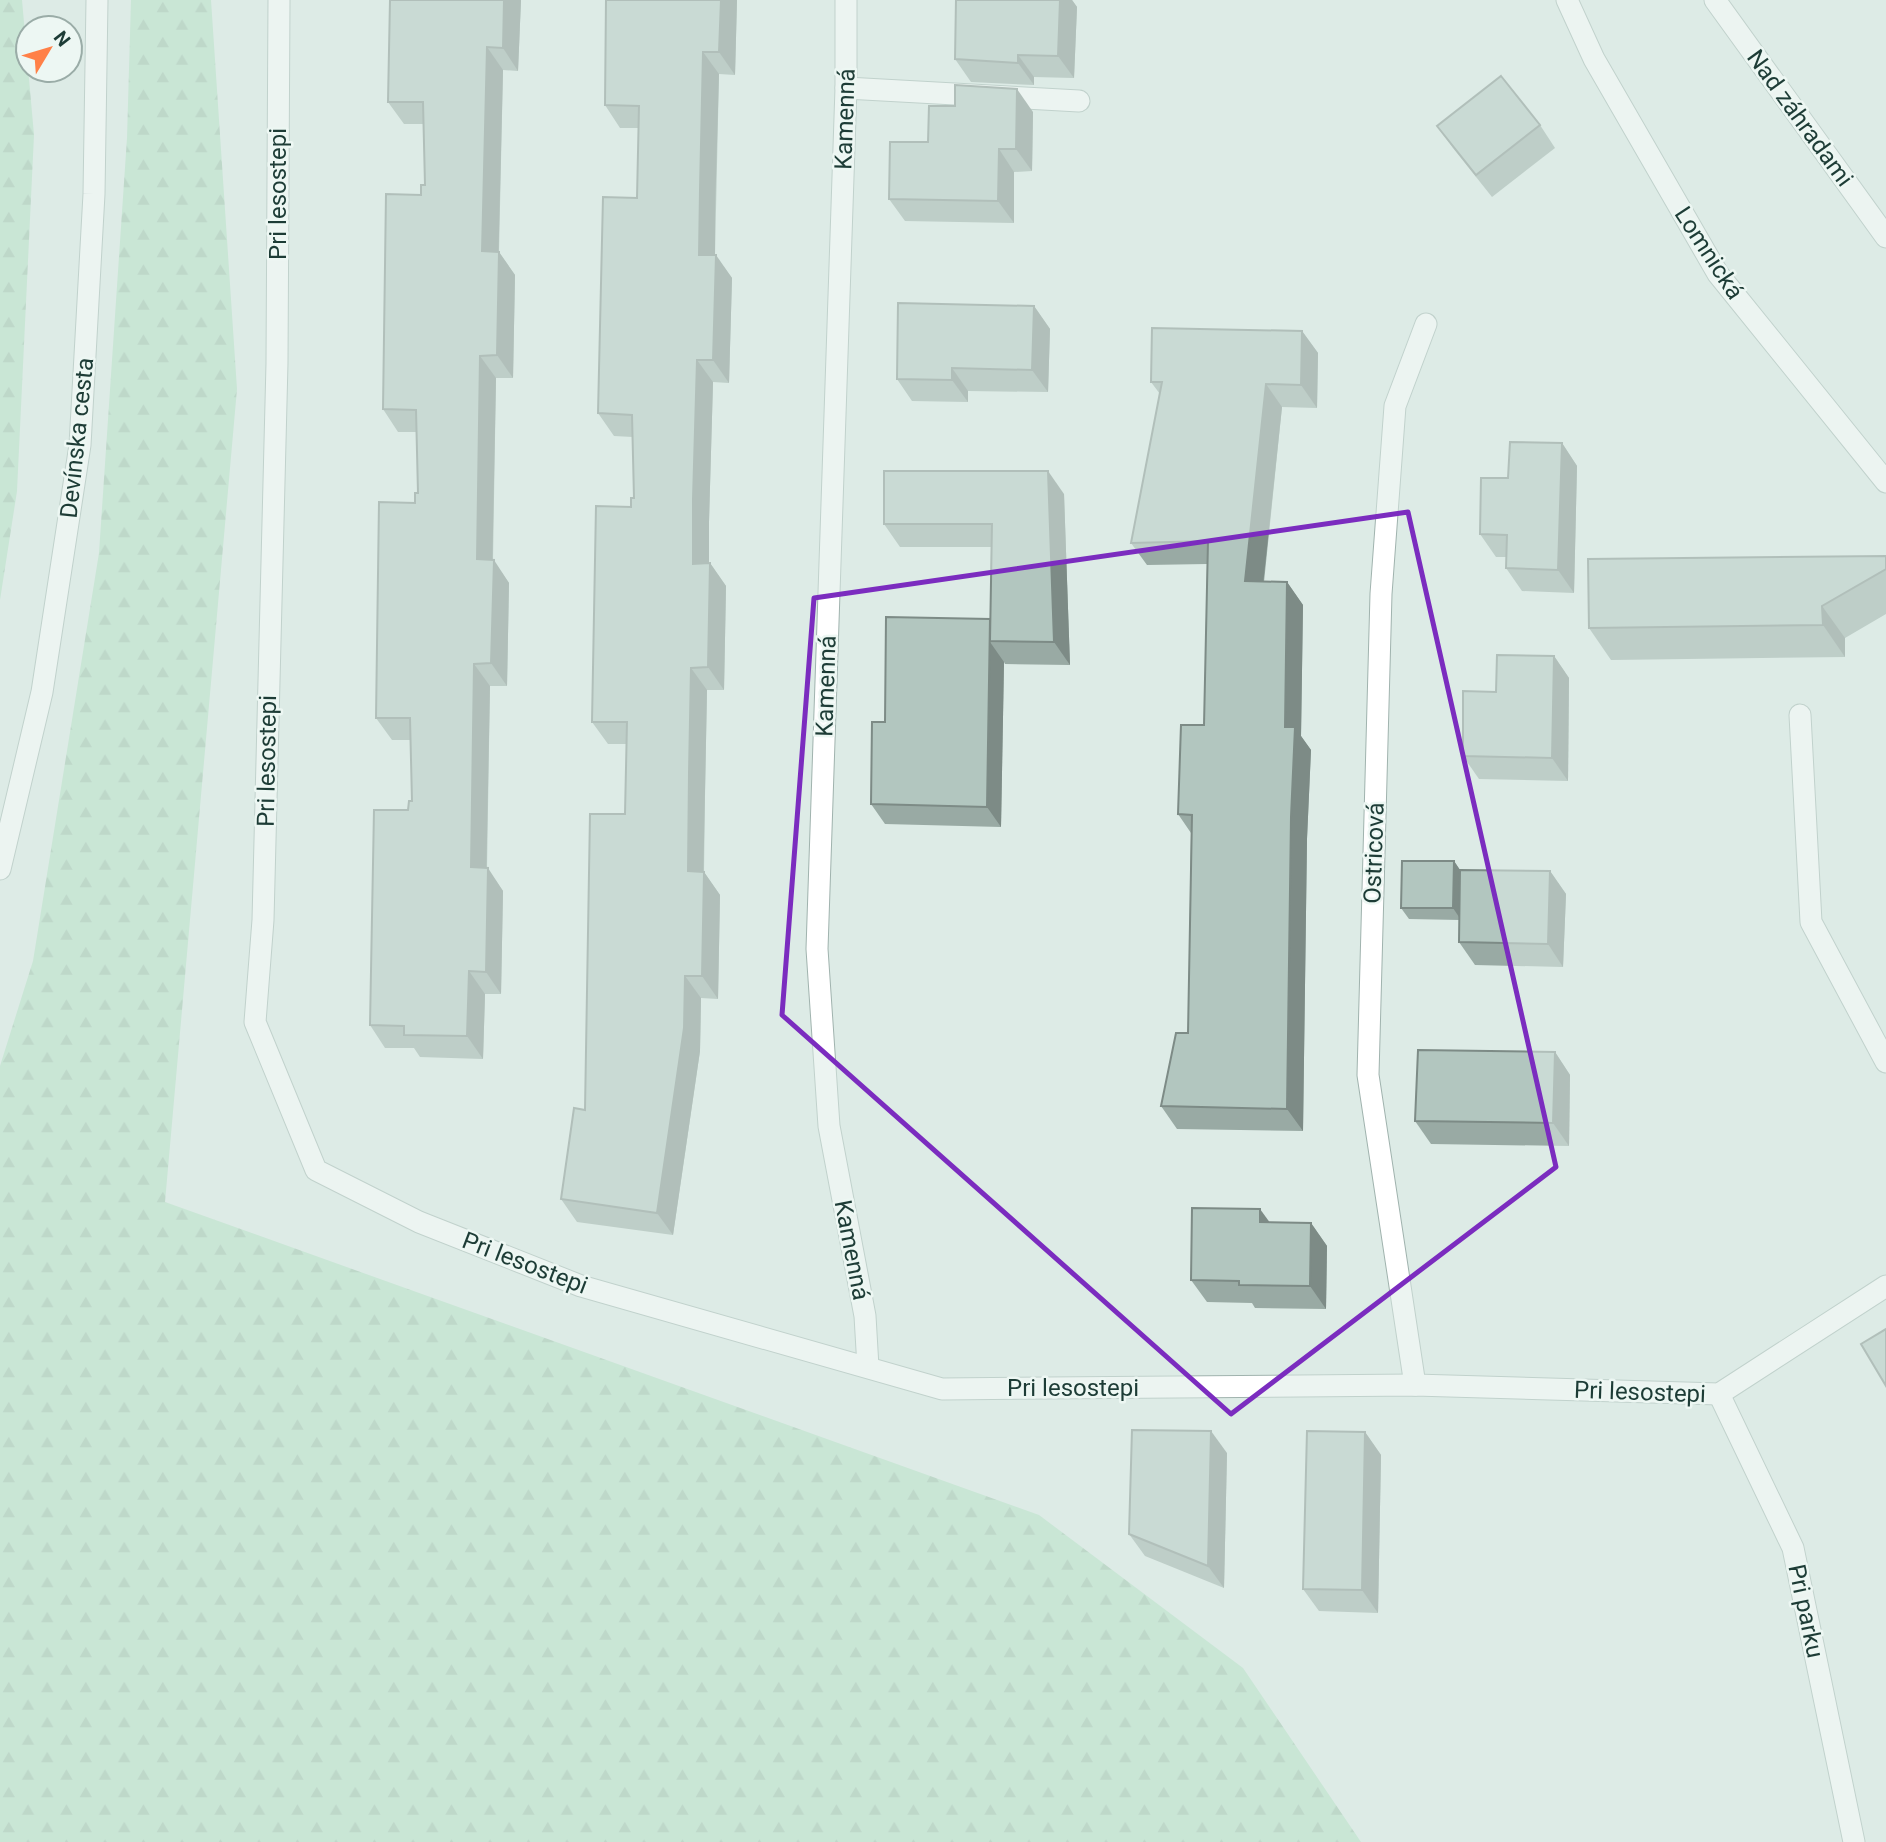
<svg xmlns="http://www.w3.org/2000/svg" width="1886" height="1842" font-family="Roboto,sans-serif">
<defs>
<pattern id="forest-firs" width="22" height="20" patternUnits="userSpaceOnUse" patternTransform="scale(1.75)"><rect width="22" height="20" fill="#b2dfc2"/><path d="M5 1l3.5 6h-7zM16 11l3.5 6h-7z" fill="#99c0a7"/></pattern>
</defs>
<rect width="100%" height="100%" fill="#ddebe6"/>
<g fill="url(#forest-firs)">
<path d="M0,0H22L34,135L17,491L0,600Z"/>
<path d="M131,0H211L237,389L165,1202L1039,1515L1243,1668L1361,1842H0V1066L33,961L99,553L127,138Z"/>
</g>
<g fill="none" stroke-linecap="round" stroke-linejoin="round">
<g stroke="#a0b3ae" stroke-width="23">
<g id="service">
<path d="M1567,0L1594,59L1718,274L1886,482"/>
<path d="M846,88L1079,101"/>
</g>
</g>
<g stroke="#a0b3ae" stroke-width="23">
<g id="minor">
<path d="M279,0L277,363L263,920L255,1022L316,1170L419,1222L581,1286L942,1389L1415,1385L1719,1394L1886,1286"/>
<path d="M846,0V88L817,949L829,1126L865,1316L868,1367"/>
<path d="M1715,0L1886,237"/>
<path d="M1800,715L1811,922L1886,1062"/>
<path d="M1415,1385L1368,1075L1381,594L1395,406L1426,324"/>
<path d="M1719,1394L1793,1548L1854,1842"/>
</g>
</g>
<g stroke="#a0b3ae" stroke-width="23">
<path id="tertiary" d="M0,869L42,692L80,445L94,194L97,0"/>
</g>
<use href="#service" stroke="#fff" stroke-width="21"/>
<use href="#minor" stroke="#fff" stroke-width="21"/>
<use href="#tertiary" stroke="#fff" stroke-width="21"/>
</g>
<g fill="#99aaa4">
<path d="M521,0L518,71L503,70L499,252L515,275L513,378H496L493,560L509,583L507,686H490L487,868L503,891L501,994H485L483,1059L420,1057L414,1048H385L370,1025L408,810L412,801L411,740H392L376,718L415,503L418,493L417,432H398L383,409L421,195L425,185L423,124H404L388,102Z"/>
<path d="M606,0H737L735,75L719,74L715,255L732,278L729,383L713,382L709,522V563H710L726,586L724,690H707L705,796L704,872L720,895L718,999L701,998L700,1051L673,1235L577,1222L561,1199L585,1110L625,814L627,744H608L592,722L631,507L634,498L633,437L614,436L598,413L637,198L639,128H620L605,105Z"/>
<path d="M956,0H1072L1077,7L1074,78L1034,77V85L971,82L955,59Z"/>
<path d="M1033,112L1032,171L1014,172V223L905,221L889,199L928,142Z"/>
<path d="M1540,125L1555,148L1492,197L1453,148L1437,126Z"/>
<path d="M1034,306L1050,329L1048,392L968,391V402L912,401L897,379Z"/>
<path d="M1302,331L1318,353L1317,408L1282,407L1264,582H1287L1303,605L1301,736L1311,750L1307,839L1303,1131L1177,1129L1161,1106L1188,1033L1191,833L1178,814L1204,725L1207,564L1147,565L1131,543L1160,394L1151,382Z"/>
<path d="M1562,443L1577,466L1574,593L1522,591L1506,568L1507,557H1496L1480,534L1508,478Z"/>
<path d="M1064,494L1070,665L1005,664L1004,662L1001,827L885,824L871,804L885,722L990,619L991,547H900L884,524Z"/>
<path d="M1886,556V614L1845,638V657L1611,660L1589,628Z"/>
<path d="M1554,656L1569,678L1568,781L1479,779L1463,756L1496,692Z"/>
<path d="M1454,861L1460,870L1550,871L1566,894L1563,967L1475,965L1459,942L1460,920L1409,919L1401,908Z"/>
<path d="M1555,1052L1570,1075L1569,1146L1431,1144L1415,1121Z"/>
<path d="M1269,1222L1311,1223L1327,1246L1326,1309L1255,1308L1252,1303L1207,1302L1191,1280Z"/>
<path d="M1365,1432L1381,1455L1378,1613L1319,1611L1303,1589Z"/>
<path d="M1227,1453L1224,1588L1145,1556L1129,1534Z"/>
</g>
<g fill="#7d8b86">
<path d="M504,0H521L518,71L503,48Z"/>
<path d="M721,0H737L735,75L719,52Z"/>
<path d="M1060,0H1072L1077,7L1074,78L1058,56Z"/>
<path d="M487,47L503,70L498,274L482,251Z"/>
<path d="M703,52L719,74L715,213V278L699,255L700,190Z"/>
<path d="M1018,55L1034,77V85L1018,63Z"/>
<path d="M1017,89L1033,112L1032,171L1016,149Z"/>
<path d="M999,149L1014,172V223L998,201Z"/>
<path d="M499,252L515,275L513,378L497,355Z"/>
<path d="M716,255L732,278L729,383L713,360Z"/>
<path d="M1034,306L1050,329L1048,392L1032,370Z"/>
<path d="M1302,331L1318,353L1317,408L1301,385Z"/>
<path d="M480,356L496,378L492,582L477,559Z"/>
<path d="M697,360L713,382L709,522V586L693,564V499Z"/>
<path d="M952,368L968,391V402L952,380Z"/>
<path d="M1266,384L1282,407L1261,604L1245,581Z"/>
<path d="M1562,443L1577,466L1574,593L1558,570Z"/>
<path d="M1048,471L1064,494L1070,665L1054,642Z"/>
<path d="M494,560L509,583L507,686L491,663Z"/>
<path d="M710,563L726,586L724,690L708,667Z"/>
<path d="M1287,582L1303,605L1301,736L1311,750L1307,839L1303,1131L1287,1109L1285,727Z"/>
<path d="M1822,606L1845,638V657L1823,625Z"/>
<path d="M990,642L1004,662L1001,827L987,807Z"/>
<path d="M1554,656L1569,678L1568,781L1552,758Z"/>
<path d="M474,664L490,686L486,890L471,867Z"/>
<path d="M691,668L707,690L703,892L704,872L720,895L718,999L702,976L688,871Z"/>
<path d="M1454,861L1462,873L1461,920L1453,908Z"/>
<path d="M488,868L503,891L501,994L486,972Z"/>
<path d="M1550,871L1566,894L1563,967L1548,944Z"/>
<path d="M469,971L485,994L483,1059L467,1036Z"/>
<path d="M685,976L701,998L700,1051L673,1235L657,1213Z"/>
<path d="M1555,1052L1570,1075L1569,1146L1553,1123Z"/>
<path d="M1260,1209L1276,1231L1260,1222Z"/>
<path d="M1311,1223L1327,1246L1326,1309L1310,1286Z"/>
<path d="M1211,1431L1227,1453L1224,1588L1208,1566Z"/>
<path d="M1365,1432L1381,1455L1378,1613L1362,1590Z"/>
</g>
<g fill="#b2c6bf" stroke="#7d8b86" stroke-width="2">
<path d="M390,0H504L503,48L487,47L482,251L499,252L497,355L480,356L477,559L494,560L491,663L474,664L471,867L488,868L486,972L469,971L467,1036L404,1035V1026L370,1025L374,810H408L409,801H412L410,718H376L379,502L415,503V493H418L416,410L383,409L386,194L421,195V185H425L423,102H388Z"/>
<path d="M606,0H721L719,52H703L700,190L699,255H716L713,360H697L693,499V564L710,563L708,667L691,668L689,773L688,871L704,872L702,976H685L684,1028L657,1213L561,1199L574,1108L585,1110L590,814H625L627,722H592L596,506L631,507V498H634L632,415L598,413L603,197L637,198L639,106L605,105Z"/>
<path d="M956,0H1060L1058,56L1018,55V63L955,59Z"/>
<path d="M1501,76L1540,125L1476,175L1437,126Z"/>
<path d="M955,85L1017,89L1016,149H999L998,201L889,199L890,142H928L929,106H955Z"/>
<path d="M898,303L1034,306L1032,370L952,368V380L897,379Z"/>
<path d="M1152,328L1302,331L1301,385L1266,384L1245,581L1287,582L1285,727H1295L1291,817L1287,1109L1161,1106L1176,1033H1188L1192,815L1178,814L1181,725H1204L1208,541L1131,543L1162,382H1151Z"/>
<path d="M1510,442L1562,443L1558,570L1506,568L1507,535L1480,534L1481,478H1508Z"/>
<path d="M884,471H1048L1054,642L990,641L992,524H884Z"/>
<path d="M1886,556V569L1822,606L1823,625L1589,628L1588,559Z"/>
<path d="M886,617L990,619L987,807L871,804L872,722H885Z"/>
<path d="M1497,655L1554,656L1552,758L1463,756V691L1496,692Z"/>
<path d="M1402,861H1454L1453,908H1401Z"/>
<path d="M1460,870L1550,871L1548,944L1459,942Z"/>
<path d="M1418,1050L1555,1052L1553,1123L1415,1121Z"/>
<path d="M1192,1208L1260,1209V1222L1311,1223L1310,1286L1239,1285V1281L1191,1280Z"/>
<path d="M1886,1329V1386L1861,1344Z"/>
<path d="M1132,1430L1211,1431L1208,1566L1129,1534Z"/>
<path d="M1307,1431L1365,1432L1362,1590L1303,1589Z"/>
</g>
<path d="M0 0H1886V1842H0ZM1408,512L1556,1167L1231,1414L782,1015L814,598Z" fill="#ddebe6" fill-opacity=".55" fill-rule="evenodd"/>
<path fill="none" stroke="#7b2cbf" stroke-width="5" stroke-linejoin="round" d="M1408,512L1556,1167L1231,1414L782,1015L814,598Z"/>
<g text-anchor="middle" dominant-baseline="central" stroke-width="5" stroke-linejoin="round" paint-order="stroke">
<g font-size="24" fill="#1d3c36" stroke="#edf7f3">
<text transform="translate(1800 118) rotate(54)">Nad záhradami</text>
<text transform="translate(845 119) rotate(-88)">Kamenná</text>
<text transform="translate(278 194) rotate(-90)">Pri lesostepi</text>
<text transform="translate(1709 253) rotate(57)">Lomnická</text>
<text transform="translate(77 438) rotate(-84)">Devínska cesta</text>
<text transform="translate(826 686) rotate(-88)">Kamenná</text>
<text transform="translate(267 761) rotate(-89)">Pri lesostepi</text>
<text transform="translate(1374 853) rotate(-88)">Ostricová</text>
<text transform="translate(852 1250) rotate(79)">Kamenná</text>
<text transform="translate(525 1263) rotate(21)">Pri lesostepi</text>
<text x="1073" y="1388">Pri lesostepi</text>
<text transform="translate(1640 1392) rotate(2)">Pri lesostepi</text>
<text transform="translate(1806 1611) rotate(78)">Pri parku</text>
</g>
</g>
<g transform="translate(49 49) rotate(52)"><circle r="33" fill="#edf7f3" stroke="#9aaca7" stroke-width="2"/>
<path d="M0-5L12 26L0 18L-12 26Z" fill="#ff8047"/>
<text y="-10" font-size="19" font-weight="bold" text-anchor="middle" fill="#1d3c36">N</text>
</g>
</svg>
